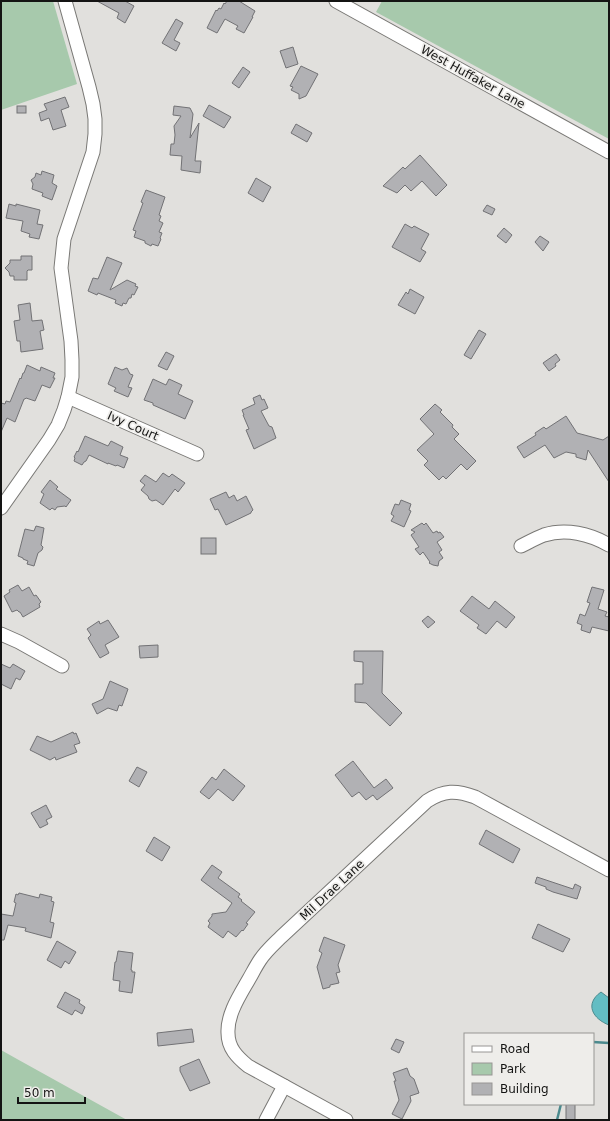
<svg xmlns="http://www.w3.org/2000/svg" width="610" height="1121" font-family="'DejaVu Sans',sans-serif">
<rect width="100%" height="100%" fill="#e1e0dd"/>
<g fill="#a7c9ac">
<path d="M1,1H53L77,84L1,110Z"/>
<path d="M382,1H609V139L376,12Z"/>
<path d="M1,1050L17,1059L127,1120H1Z"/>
</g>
<path fill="#63bdc3" stroke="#4b8a8e" d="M601,992L609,998V1025C593,1019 584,1004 601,992Z"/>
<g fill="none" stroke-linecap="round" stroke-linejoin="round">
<g stroke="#4b8a8e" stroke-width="2.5">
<path d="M593,1042L609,1043"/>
<path d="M557,1120L561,1104"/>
</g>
</g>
<g fill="#b1b1b4" stroke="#727275">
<path d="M97,1H125L134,6L125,23L117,18L119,13Z"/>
<path d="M227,1H239L255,11L252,17H253L244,33L236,29L238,26L225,19L217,33L207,28L216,10L217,11L219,8L221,9L224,3L225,4Z"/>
<path d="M176,19L183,23L174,40L180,43L176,51L162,43Z"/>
<path d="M293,47L298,64L286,68L280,51Z"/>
<path d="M301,66L318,74L306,96L299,99V94L291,90L293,87L290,86Z"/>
<path d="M243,67L250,72L239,88L232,83Z"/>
<path d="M65,97L69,107L61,110L66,126L53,130L49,118L41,121L39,113L47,110L44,104Z"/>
<path d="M209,105L231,117L224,128L203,116Z"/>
<rect x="17" y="106" width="9" height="7"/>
<path d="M174,106L190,108L193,114L190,138L199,123L195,161H201L200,173L181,170L182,156L170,155L171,144H174L175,135L174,126L181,116L173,115Z"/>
<path d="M296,124L312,133L307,142L291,133Z"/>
<path d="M420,155L447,185L436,196L422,181L411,191L405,185L397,193L383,186L403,167L405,169Z"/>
<path d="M42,171L54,175L52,183L57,186L52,200L42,196L43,193L32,189L33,184L31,180L35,177L36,173L41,175Z"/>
<path d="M256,178L271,187L263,202L248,193Z"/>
<path d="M146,190L165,197L159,215L161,216L159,221L163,223L159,232L162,233L160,238L161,239L158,246L152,244L151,246L145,243V241L134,237L136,231L133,230L143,203L141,202Z"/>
<path d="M9,204L16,206V204L40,210L37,224L43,225L39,239L29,237L30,234L21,231L23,221L6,218Z"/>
<path d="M487,205L495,209L492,215L483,211Z"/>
<path d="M405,224L412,228L414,226L429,234L421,249L426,252L420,262L392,247Z"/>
<path d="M504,228L512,235L506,243L497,236Z"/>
<path d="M540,236L549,242L543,251L535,242Z"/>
<path d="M21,256H32V270H28L27,271V280H14V276H10L9,272L5,268L10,263V260H21Z"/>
<path d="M107,257L122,263L110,290L127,280L136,284L135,286L138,287L134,295L132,294L131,298H129L126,304L123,303L122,306L115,303L116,300L98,293L97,295L88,291L93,278L98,279Z"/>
<path d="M410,289L424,297L415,314L398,305L406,292L408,294Z"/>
<path d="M30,303L32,321L42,320L44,330L40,331L43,349L21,352L20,341H17L14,321L20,320L18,305Z"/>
<path d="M479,330L486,334L471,359L464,355Z"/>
<path d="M166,352L174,356L167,370L158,366Z"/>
<path d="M556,354L560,360L555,364L556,366L549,371L543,363Z"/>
<path d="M27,365L40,371L41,367L55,373L53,378H55L50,388L42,385L35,401L26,398L25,399H24L15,422L7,418L1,432V403L5,404L6,401L10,402L20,378L21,379L23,373H24Z"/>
<path d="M115,367L122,370L127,368L130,374L133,375L128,387L132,388L128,397L114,391L116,388L108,384Z"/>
<path d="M153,379L166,385L169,379L182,385L178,394L193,401L185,419L153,405V403L144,400Z"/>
<path d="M260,395L262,400L264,399L268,408L261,411L269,426L272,427L276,438L254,449L246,430L249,429L243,415H244L242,410L255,404L253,398Z"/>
<path d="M435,404L442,410L440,412L453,425L452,427L459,434L454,439L476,461L467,470L461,464L446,479L443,476L439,480L424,465L428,461L417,450L434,434L420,419Z"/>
<path d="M566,416L577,433L603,440L609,436V482L588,450L586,460L576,457V454L566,452L554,458L545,445L524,458L517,447L536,435L535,433L544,427L546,429Z"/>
<path d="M85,436L108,446L111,441L123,447L120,455L128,458L124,468L117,465L116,466L108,463V464L89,455L86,461L84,462L82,465L74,461L75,458L74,457L77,451L78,452Z"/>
<path d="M163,473L169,477L172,474L185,483L178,492L175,489L163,505L156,500L152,501L149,499L148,496L141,490L145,485L140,481L145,475L156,482Z"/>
<path d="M50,480L58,487L56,489L71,500L66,507L65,506L57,507L55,510L52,508L50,510L40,503L44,494L41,492Z"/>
<path d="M226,492L229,498L234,495L237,501L246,496L253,510L251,512V513L226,525L218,509L215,510L210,499Z"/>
<path d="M401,500L411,504L409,510L411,511L404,527L391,521L394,516L391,514L395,504L399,505Z"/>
<path d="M422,523L424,525L426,523L433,533L437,531L438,533L440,532L444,537L437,542L442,550L439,552L443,558L439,561L438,566L433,565L429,563L430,562L423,552L420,555L415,549L419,547L411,535L415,532L411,530Z"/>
<path d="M36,526L44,528L41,545L43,547L42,550L38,553L34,566L27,564L28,561L23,559V558L18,556L25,529L34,531Z"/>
<rect x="201" y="538" width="15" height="16"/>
<path d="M18,585L22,591L29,587L34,596L36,595L41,602L39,604L40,607L23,617L20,612H19L17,610L12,612L4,596L10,592L9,590Z"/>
<path d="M592,587L604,590L598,609L607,612L605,616L609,617V631L592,627L590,633L581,630L582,625L577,623L580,614L585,616L590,603L587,602Z"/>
<path d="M472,596L489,609L495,601L515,617L506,628L497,621L486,634L477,628L479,625L460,611Z"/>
<path d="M428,616L435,622L428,628L422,621Z"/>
<path d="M108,620L119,637L105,645L109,653L100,658L88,638L91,635L87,629L99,621L100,624Z"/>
<path d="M158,645V657L140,658L139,646Z"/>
<path d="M354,651H383L382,693L402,713L390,726L366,703L355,702V684H363V662L354,661Z"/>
<path d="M1,664L10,668L13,664L25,671L20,680L16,678L11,689L1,684Z"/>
<path d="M110,681L128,689L122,706L119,705L117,711L108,708L97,714L92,704L103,699Z"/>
<path d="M73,732L74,734L76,733L80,743L74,745L77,752L56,760L55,757L50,760L30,750L37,736L51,742Z"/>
<path d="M353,761L374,788L386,779L393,788L377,800L373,795L366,800L359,792L352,797L335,775Z"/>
<path d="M137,767L147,772L139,787L129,781Z"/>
<path d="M224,769L245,786L233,801L218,789L209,799L200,792L212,777L216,780Z"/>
<path d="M46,805L52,817L46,820L48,824L40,828L31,813Z"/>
<path d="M486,830L520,849L513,863L479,844Z"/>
<path d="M154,837L170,847L162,861L146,851Z"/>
<path d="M212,865L222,872L218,878L240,894L238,897L242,900L241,901L255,912L246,923L248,924L243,931L242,930L236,937L228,931L223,938L208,927L210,923L208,921L212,916V914L226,912L232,903L201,880Z"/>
<path d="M537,877L573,889L575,884L581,887L577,899L553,892L546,889V887L535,883Z"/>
<path d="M19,893L39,898L40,894L52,897L51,901L54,902L50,922L54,923L51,938L25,931L26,928L8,925L4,940H1V914L13,916L16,903L14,902L16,894L18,895Z"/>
<path d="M538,924L570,939L563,952L532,938Z"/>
<path d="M324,937L345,945L338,965L340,972L336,973L339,983L330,985V987L323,989L317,967L322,953L319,951Z"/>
<path d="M57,941L76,952L69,964L65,961L61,968L47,960Z"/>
<path d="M118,951L133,953L131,970H132V972H135L132,993L119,991L120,981L113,980L115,962H116Z"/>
<path d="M65,992L80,1000L79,1003L85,1007L82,1014L75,1010L72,1015L57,1007Z"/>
<path d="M192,1029L194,1042L158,1046L157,1033Z"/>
<path d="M396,1039L404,1042L399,1053L391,1049Z"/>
<path d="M199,1059L210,1083L190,1091L180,1071V1067Z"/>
<path d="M407,1068L410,1076L414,1079L419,1093L410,1096L411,1101L402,1119L392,1114L399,1100L394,1081H396L393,1073Z"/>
<rect x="566" y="1104" width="9" height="16"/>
</g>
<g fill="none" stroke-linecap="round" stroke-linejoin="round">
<g stroke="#797875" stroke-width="15">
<g id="minor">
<path d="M336,1L609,152"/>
<path d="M68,397L197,454"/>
<path d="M1,508L49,440L58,425L64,410L68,397L72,377V360L71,341L61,268L64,239L93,152L95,134V119L93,104L89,87L65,1"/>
<path d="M521,546C529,542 536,538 544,535C566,528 590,534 609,545"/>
<path d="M1,634L19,642L62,666"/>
<path d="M266,1120L284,1086"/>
<path d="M346,1120L248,1066C237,1057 228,1048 228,1033C227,1014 240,995 249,979C253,972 256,966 260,960C266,951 274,944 281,937L427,801C444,790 456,790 475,797L609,870"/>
</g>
</g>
<use href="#minor" stroke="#fff" stroke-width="13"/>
</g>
<g text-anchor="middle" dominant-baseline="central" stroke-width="3.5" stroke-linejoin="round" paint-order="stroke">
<g font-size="12" fill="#141413" stroke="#eeedea">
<text transform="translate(473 77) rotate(29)">West Huffaker Lane</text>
<text transform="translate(133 426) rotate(24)">Ivy Court</text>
<text transform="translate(332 890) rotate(-43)">Mil Drae Lane</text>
</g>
</g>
<rect width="610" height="1121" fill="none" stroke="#141413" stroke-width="4"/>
<rect x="464" y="1033" width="130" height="72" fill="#eeedea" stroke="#979694"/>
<rect x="472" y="1046" width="20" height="6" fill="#ffffff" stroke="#979694"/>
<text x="500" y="1053" font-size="12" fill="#141413">Road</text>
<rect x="472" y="1063" width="20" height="12" fill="#a7c9ac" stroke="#979694"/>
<text x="500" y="1073" font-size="12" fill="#141413">Park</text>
<rect x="472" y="1083" width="20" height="12" fill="#b1b1b4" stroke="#979694"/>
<text x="500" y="1093" font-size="12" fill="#141413">Building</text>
<path d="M18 1097v6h67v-6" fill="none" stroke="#141413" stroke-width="2"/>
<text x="24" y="1097" font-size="12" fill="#141413" stroke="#eeedea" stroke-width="3" paint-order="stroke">50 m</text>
</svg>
